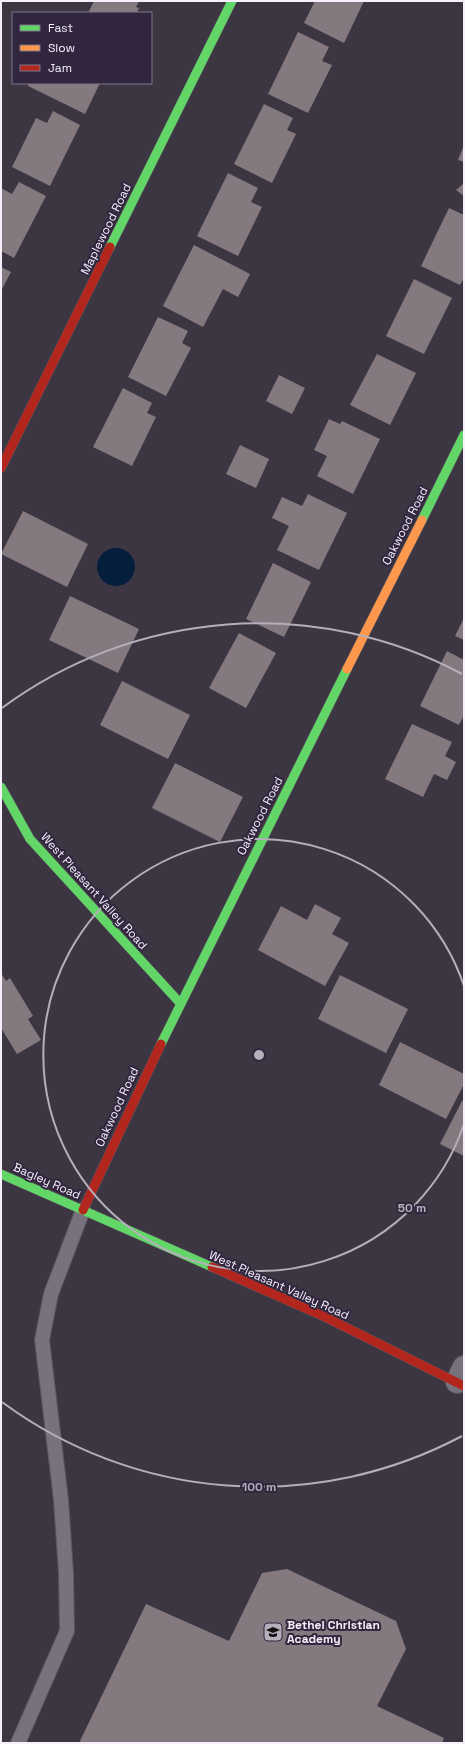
<svg xmlns="http://www.w3.org/2000/svg" width="465" height="1744" font-family="'Space Grotesk',sans-serif">
<rect width="100%" height="100%" fill="#3c3642"/>
<circle fill="#051e3c" cx="116" cy="567" r="19"/>
<g fill="#83797e">
<path d="M94,1H139L136,7L139,8L137,13H88Z"/>
<path d="M315,1H364L344,43L304,23Z"/>
<path d="M298,32L329,47L322,61L332,65L308,113L268,94Z"/>
<path d="M29,83H100L85,114L28,86Z"/>
<path d="M264,104L293,118L287,130L296,134L272,183L234,164Z"/>
<path d="M53,111L80,125L50,186L12,167L36,118L47,123Z"/>
<path d="M464,145V162L458,160Z"/>
<path d="M228,173L258,188L251,202L262,207L238,256L197,236Z"/>
<path d="M19,182L46,196L14,258L1,251V188L12,194Z"/>
<path d="M464,183V196L456,190Z"/>
<path d="M449,208L464,215V278L460,285L421,266Z"/>
<path d="M194,245L250,274L238,297L223,289L203,327L163,306Z"/>
<path d="M1,267L11,272L1,291Z"/>
<path d="M414,279L452,298L424,354L386,336Z"/>
<path d="M158,317L188,331L182,343L191,348L166,396L128,377Z"/>
<path d="M377,354L416,373L390,425L350,405Z"/>
<path d="M279,375L305,388L292,414L266,401Z"/>
<path d="M123,388L152,403L147,413L156,417L132,466L93,447Z"/>
<path d="M329,419L340,424L342,421L380,439L353,494L317,476L327,456L314,450Z"/>
<path d="M240,445L269,459L256,488L226,474Z"/>
<path d="M308,494L347,513L319,570L277,550L289,526L272,518L282,497L302,506Z"/>
<path d="M23,511L88,544L67,587L1,554Z"/>
<path d="M273,563L311,582L284,637L246,619Z"/>
<path d="M70,596L139,629L118,673L49,640Z"/>
<path d="M464,618V640L455,636Z"/>
<path d="M239,633L276,653L246,708L209,688Z"/>
<path d="M447,651L464,660V715L459,725L420,706Z"/>
<path d="M122,681L190,715L168,759L100,725Z"/>
<path d="M412,724L452,742L445,756L456,762L447,780L434,774L423,797L385,779Z"/>
<path d="M175,763L243,797L220,842L152,808Z"/>
<path d="M315,904L341,918L332,934L349,943L325,986L258,950L281,906L307,920Z"/>
<path d="M1,973L6,981L10,978L33,1016L28,1019L41,1040L17,1054L1,1028Z"/>
<path d="M340,975L408,1009L386,1053L318,1019Z"/>
<path d="M400,1042L464,1074V1084L446,1119L379,1085Z"/>
<path d="M462,1101H464V1156L440,1144Z"/>
<path d="M287,1569L396,1621L406,1649L377,1706L444,1738L442,1743H79L146,1604L229,1641L262,1573Z"/>
</g>
<g fill="none" stroke-linecap="round" stroke-linejoin="round">
<g stroke="#5a555f" stroke-width="16">
<path id="lane" d="M18,1743L67,1631L66,1573L61,1500L42,1340L51,1294L83,1210"/>
</g>
<g stroke="#5a555f" stroke-width="24">
<path id="street" d="M457,1382L464,1367"/>
</g>
<g stroke="#5a555f" stroke-width="10">
<g id="fast">
<path d="M110,247L232,1"/>
<path d="M422,520L464,435"/>
<path d="M1,787L30,839L180,1003"/>
<path d="M161,1044L347,669"/>
<path d="M1,1174L212,1267"/>
</g>
</g>
<g stroke="#5a555f" stroke-width="10">
<path id="slow" d="M347,669L422,520"/>
</g>
<g stroke="#5a555f" stroke-width="10">
<g id="jam">
<path d="M1,468L110,247"/>
<path d="M83,1210L161,1044"/>
<path d="M212,1267L323,1316L464,1386"/>
</g>
</g>
<use href="#lane" stroke="#77727d" stroke-width="14"/>
<use href="#street" stroke="#77727d" stroke-width="22"/>
<use href="#fast" stroke="#63d668" stroke-width="9"/>
<use href="#slow" stroke="#ff974d" stroke-width="9"/>
<use href="#jam" stroke="#b3261e" stroke-width="9"/>
</g>
<g fill="none" stroke="#b5afbc" stroke-width="2">
<path d="M464 1124A216 216 0 1 1 464 986"/>
<path d="M462 1436A432 432 0 0 1 2 1402M2 708A432 432 0 0 1 462 674"/>
</g>
<defs>
<g id="school-square" transform="scale(1)"><rect x="-9" y="-9" width="18" height="18" rx="4" fill="#b5afbc" stroke="#31263d"/><path d="M0-5L7-2L0 1L-7-2ZM-4 1L0 2.5L4 1V4Q0 6-4 4Z" fill="#111"/></g>
</defs>
<g fill-rule="evenodd">
<use href="#school-square" x="273" y="1632"/>
</g>
<g text-anchor="middle" dominant-baseline="central" stroke-width="4" stroke-linejoin="round" paint-order="stroke">
<g font-size="12" fill="#f6f0fd" stroke="#31263d">
<text transform="translate(106 229) rotate(-64)">Maplewood Road</text>
<text transform="translate(405 526) rotate(-63)">Oakwood Road</text>
<text transform="translate(260 816) rotate(-63)">Oakwood Road</text>
<text transform="translate(94 891) rotate(48)">West Pleasant Valley Road</text>
<text transform="translate(117 1107) rotate(-65)">Oakwood Road</text>
<text transform="translate(47 1181) rotate(24)">Bagley Road</text>
<text transform="translate(279 1285) rotate(24)">West Pleasant Valley Road</text>
</g>
<g font-size="12" font-weight="bold" fill="#f6f0fd" stroke="#31263d" text-anchor="start">
<text x="287" y="1625">Bethel Christian<tspan x="287" dy="14">Academy</tspan></text>
</g>
</g>
<circle cx="259" cy="1055" r="6" fill="#b5afbc" stroke="#31263d" stroke-width="2"/>
<g font-size="12" text-anchor="middle" font-weight="bold" fill="#b5afbc" stroke="#31263d" stroke-width="4" stroke-linejoin="round" paint-order="stroke">
<text x="412" y="1212">50 m</text>
<text x="259" y="1491">100 m</text>
</g>
<rect width="465" height="1744" fill="none" stroke="#f6f0fd" stroke-width="4"/>
<rect x="12" y="12" width="140" height="72" fill="#31263d" stroke="#80778a"/>
<rect x="20" y="25" width="20" height="6" fill="#63d668" stroke="#80778a"/>
<text x="48" y="32" font-size="12" fill="#f6f0fd">Fast</text>
<rect x="20" y="45" width="20" height="6" fill="#ff974d" stroke="#80778a"/>
<text x="48" y="52" font-size="12" fill="#f6f0fd">Slow</text>
<rect x="20" y="65" width="20" height="6" fill="#b3261e" stroke="#80778a"/>
<text x="48" y="72" font-size="12" fill="#f6f0fd">Jam</text>
</svg>
